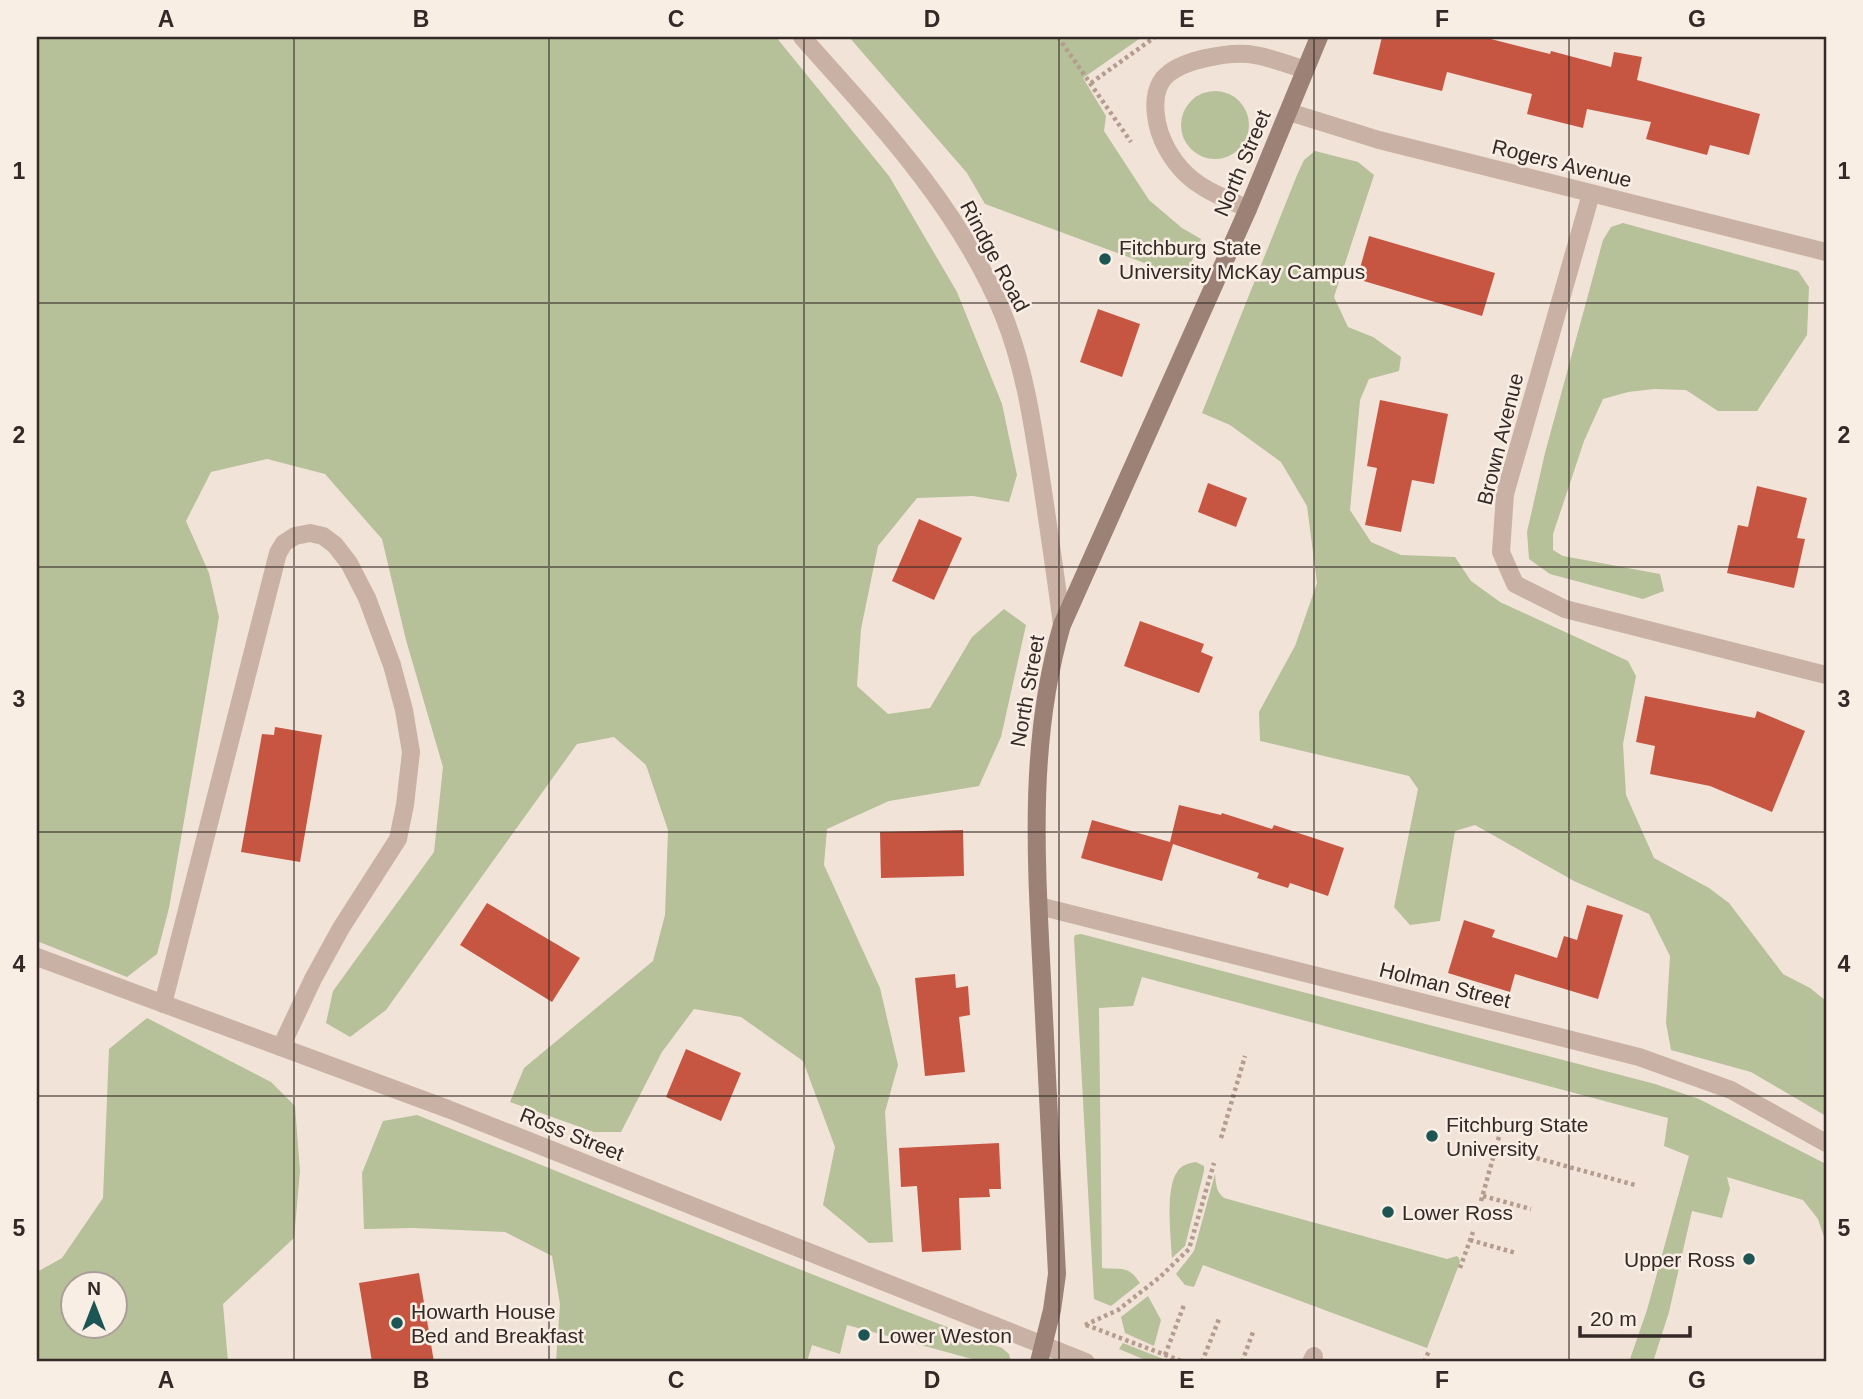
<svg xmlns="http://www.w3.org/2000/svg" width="1863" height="1399" font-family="Helvetica,sans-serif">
<rect width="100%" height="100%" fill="#f1e3d8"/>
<g fill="#b6c099" fill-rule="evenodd">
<path d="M37,37H776L889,176L957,292L1002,404L1017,475L1009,502L973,496L917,498L878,546L861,629L857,686L888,714L930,708L972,637L1004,609L1026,625L1001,737L979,786L889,801L827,829L824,865L880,988L898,1065L885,1112L893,1242L869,1243L823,1205L835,1147L803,1061L741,1017L694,1009L662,1052L621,1132H594L510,1102L524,1068L653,961L665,915L668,830L646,765L614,737L577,744L386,1010L350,1037L326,1023L333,991L434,852L443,767L406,640L382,539L325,474L267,459L211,472L186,521L209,573L219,617L169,908L157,954L127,977L37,941Z"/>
<path d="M849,37H1142L1083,78L1106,116L1104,131L1149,200L1182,228L1201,239L1185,278L985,204L967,173Z"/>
<circle cx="1215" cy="125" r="34"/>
<path d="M1315,151L1358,162L1374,175L1334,297L1348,327L1373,337L1401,357L1399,371L1369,379L1360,400L1350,510L1371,542L1401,555L1455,557L1471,581L1500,602L1628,661L1636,676L1623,744L1626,795L1654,858L1709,888L1729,903L1783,974L1810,988L1826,1001V1116L1751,1072L1671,1050L1666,1023L1670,956L1649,914L1574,881L1475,825L1455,831L1440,921L1410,925L1394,907L1418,789L1409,776L1260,741L1259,712L1295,646L1317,583L1307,506L1281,462L1230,425L1202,413L1297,175L1304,160Z"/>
<path d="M1623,223L1798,271L1809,287L1807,335L1757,411H1718L1686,390L1654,389L1628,392L1603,399L1584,441L1553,534V550L1563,556L1660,574L1664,591L1643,599L1550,574L1529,559L1527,532L1545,453L1603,240L1611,227Z"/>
<path d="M1081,934L1655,1084L1699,1099L1826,1164V1243L1818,1219L1803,1200L1727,1177L1730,1189L1722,1218L1692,1211L1669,1312L1653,1362H1629L1647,1310L1689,1156L1664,1146L1668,1118L1142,977L1133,1006L1099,1008L1102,1268C1122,1270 1128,1265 1140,1283L1111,1306L1094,1299L1074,938L1075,935Z"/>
<path d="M147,1018L271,1082L295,1106L300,1171L294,1238L223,1304L228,1362H37V1272L62,1258L103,1198L109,1049ZM74,1284H116V1326H74Z"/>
<path d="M417,1115C612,1193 806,1274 1002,1348L1009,1354L1011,1362H972V1359L847,1325L840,1354L812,1345L807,1362H556L560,1304L552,1256L505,1232L414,1228L364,1229L362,1173L383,1121Z"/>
<path d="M1196,1162L1204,1166V1171L1185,1246L1172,1258C1171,1237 1165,1189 1177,1172C1181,1165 1189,1163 1196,1162Z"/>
<path d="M1215,1174C1216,1183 1216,1192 1224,1198L1447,1259L1457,1256L1459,1258L1460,1262L1427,1348L1203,1265L1194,1287L1185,1285L1176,1274L1194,1251Z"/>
<path d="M1148,1296L1161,1320L1154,1346L1125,1333L1121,1317Z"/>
<path d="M1123,1343L1171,1362H1150L1119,1349Z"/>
</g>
<g fill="#c65642">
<path d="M1382,37H1483L1550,54L1551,51L1611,67L1614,52L1642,57L1637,80L1760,114L1749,155L1710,145L1707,155L1646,139L1651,122L1587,109L1583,128L1527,114L1532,94L1447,72L1442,91L1373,74Z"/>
<path d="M1369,236L1495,273L1482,316L1357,279Z"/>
<path d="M1098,309L1140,324L1122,377L1080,362Z"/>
<path d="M1380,400L1448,414L1434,484L1412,480L1401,532L1365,525L1377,468L1367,466Z"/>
<path d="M1208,483L1247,498L1236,527L1198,512Z"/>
<path d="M1757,486L1807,498L1797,538L1805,539L1794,588L1727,573L1738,525L1748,527Z"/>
<path d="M919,519L962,538L934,600L892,581Z"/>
<path d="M1140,621L1204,644L1201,652L1213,657L1199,693L1124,666Z"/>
<path d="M1645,696L1755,718L1757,711L1805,731L1772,812L1710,786L1650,774L1655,746L1636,742Z"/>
<path d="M275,727L322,735L300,862L241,852L262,734L274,735Z"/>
<path d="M1179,805L1221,815L1222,813L1272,829L1274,825L1344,848L1328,896L1290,883L1288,888L1257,878L1259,873L1173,844L1162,881L1081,858L1092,820L1170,842Z"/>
<path d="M963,830L964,876L881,878L880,832Z"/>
<path d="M487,903L580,958L552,1002L460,945Z"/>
<path d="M1587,905L1623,915L1598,999L1515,974L1510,992L1448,973L1464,920L1495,930L1492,937L1557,958L1564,936L1577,940Z"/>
<path d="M955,974L956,988L968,986L970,1015L959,1017L965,1072L925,1076L915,978Z"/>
<path d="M686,1049L741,1073L721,1121L666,1097Z"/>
<path d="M999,1143L1001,1189H989L990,1197L959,1198L961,1250L922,1252L917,1186L901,1187L899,1148Z"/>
<path d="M419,1273L434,1362H372L359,1283Z"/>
</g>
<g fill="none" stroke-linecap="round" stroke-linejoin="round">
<g stroke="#b49c8f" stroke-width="4.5" stroke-dasharray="3.5 3.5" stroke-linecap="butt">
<path d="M1058,37L1131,142"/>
<path d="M1091,83L1155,37"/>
<path d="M1221,1138L1245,1056"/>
<path d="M1496,1147L1635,1185"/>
<path d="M1483,1196L1531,1209"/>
<path d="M1481,1201L1502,1126"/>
<path d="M1470,1240L1516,1253"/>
<path d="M1460,1268L1473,1232"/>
<path d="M1085,1325L1118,1310L1160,1277L1189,1249L1214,1163"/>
<path d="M1086,1325L1184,1362"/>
<path d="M1165,1355L1184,1305"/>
<path d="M1202,1362L1219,1319"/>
<path d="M1242,1362L1253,1332"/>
<path d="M1424,1362L1429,1351"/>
</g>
<g stroke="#c9b2a5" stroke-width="18">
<path d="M1248,209C1228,199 1204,191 1187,175C1171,160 1158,137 1156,115C1154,101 1156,84 1167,75C1183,60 1227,52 1248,54C1268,56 1287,64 1305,70"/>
<path d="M163,1004L278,553L284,543L295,536L310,533L323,536L335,545L349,563L367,598L392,665L404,710L411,752L405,805L398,839L341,928L313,979L281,1047"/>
<path d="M1311,1362L1314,1356"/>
</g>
<g stroke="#c9b2a5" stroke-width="18">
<path d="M802,37C878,122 959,207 1003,314C1025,368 1033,426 1042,484C1049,531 1056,578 1062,625"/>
<path d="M1289,112L1379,140L1826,252"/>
<path d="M1591,194L1505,494L1501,552L1515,584L1565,609L1826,675"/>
<path d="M1039,906L1639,1057L1731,1090L1826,1143"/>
<path d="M37,957L448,1109L1086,1362"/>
</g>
<path stroke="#9c8176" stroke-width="18" d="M1039,1362L1052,1310L1057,1274C1052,1175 1047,1077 1042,978C1036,859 1028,741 1062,625L1248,209L1319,37"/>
</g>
<path fill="none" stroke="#342926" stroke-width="2" stroke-opacity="0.55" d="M294,37V1362M549,37V1362M804,37V1362M1059,37V1362M1314,37V1362M1569,37V1362M37,303H1826M37,567H1826M37,832H1826M37,1096H1826"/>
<g fill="#1c5554" stroke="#f9eee4" stroke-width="2.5">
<circle cx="1105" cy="259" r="7"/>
<circle cx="1432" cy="1136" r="7"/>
<circle cx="1388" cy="1212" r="7"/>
<circle cx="1749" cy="1259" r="7"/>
<circle cx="397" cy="1323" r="7"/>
<circle cx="864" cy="1335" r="7"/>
</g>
<g text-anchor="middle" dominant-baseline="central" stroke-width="5" stroke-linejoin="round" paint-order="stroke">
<g font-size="21" fill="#342926" stroke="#f9eee4">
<text transform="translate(1242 163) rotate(-67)">North Street</text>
<text transform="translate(1562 163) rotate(14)">Rogers Avenue</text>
<text transform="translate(995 256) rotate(62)">Rindge Road</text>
<text transform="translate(1500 439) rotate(-76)">Brown Avenue</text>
<text transform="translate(1027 691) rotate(-80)">North Street</text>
<text transform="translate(1445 985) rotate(14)">Holman Street</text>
<text transform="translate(572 1134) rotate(22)">Ross Street</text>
</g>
<g font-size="21" fill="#342926" stroke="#f9eee4" text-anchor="start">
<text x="1119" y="247">Fitchburg State<tspan x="1119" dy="24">University McKay Campus</tspan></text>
<text x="1446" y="1124">Fitchburg State<tspan x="1446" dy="24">University</tspan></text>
<text x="1402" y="1212">Lower Ross</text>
<text x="1735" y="1259" text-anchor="end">Upper Ross</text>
<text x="411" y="1311">Howarth House<tspan x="411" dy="24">Bed and Breakfast</tspan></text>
<text x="878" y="1335">Lower Weston</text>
</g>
</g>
<rect width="1863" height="1399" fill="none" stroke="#f9eee4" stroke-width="77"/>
<g transform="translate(94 1305)"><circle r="33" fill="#f9eee4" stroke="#aa9f98" stroke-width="2"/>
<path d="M0-5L12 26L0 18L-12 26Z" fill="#1c5554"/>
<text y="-10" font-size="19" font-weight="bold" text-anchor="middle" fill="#342926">N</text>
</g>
<path d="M1580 1326v10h110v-10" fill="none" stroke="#342926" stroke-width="3.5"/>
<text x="1590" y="1326" font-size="21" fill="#342926" stroke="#f9eee4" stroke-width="5" paint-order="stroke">20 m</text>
<rect x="38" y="38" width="1787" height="1322" fill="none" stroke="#342926" stroke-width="2.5"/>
<g font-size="23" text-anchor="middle" font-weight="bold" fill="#342926">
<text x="166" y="27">A</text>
<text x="421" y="27">B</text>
<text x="676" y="27">C</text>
<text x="932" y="27">D</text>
<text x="1187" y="27">E</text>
<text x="1442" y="27">F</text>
<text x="1697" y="27">G</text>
<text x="19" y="179">1</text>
<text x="1844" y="179">1</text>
<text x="19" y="443">2</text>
<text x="1844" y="443">2</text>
<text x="19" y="707">3</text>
<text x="1844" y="707">3</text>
<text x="19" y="972">4</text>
<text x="1844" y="972">4</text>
<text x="19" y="1236">5</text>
<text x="1844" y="1236">5</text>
<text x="166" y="1388">A</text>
<text x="421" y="1388">B</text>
<text x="676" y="1388">C</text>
<text x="932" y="1388">D</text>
<text x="1187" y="1388">E</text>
<text x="1442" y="1388">F</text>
<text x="1697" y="1388">G</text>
</g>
</svg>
